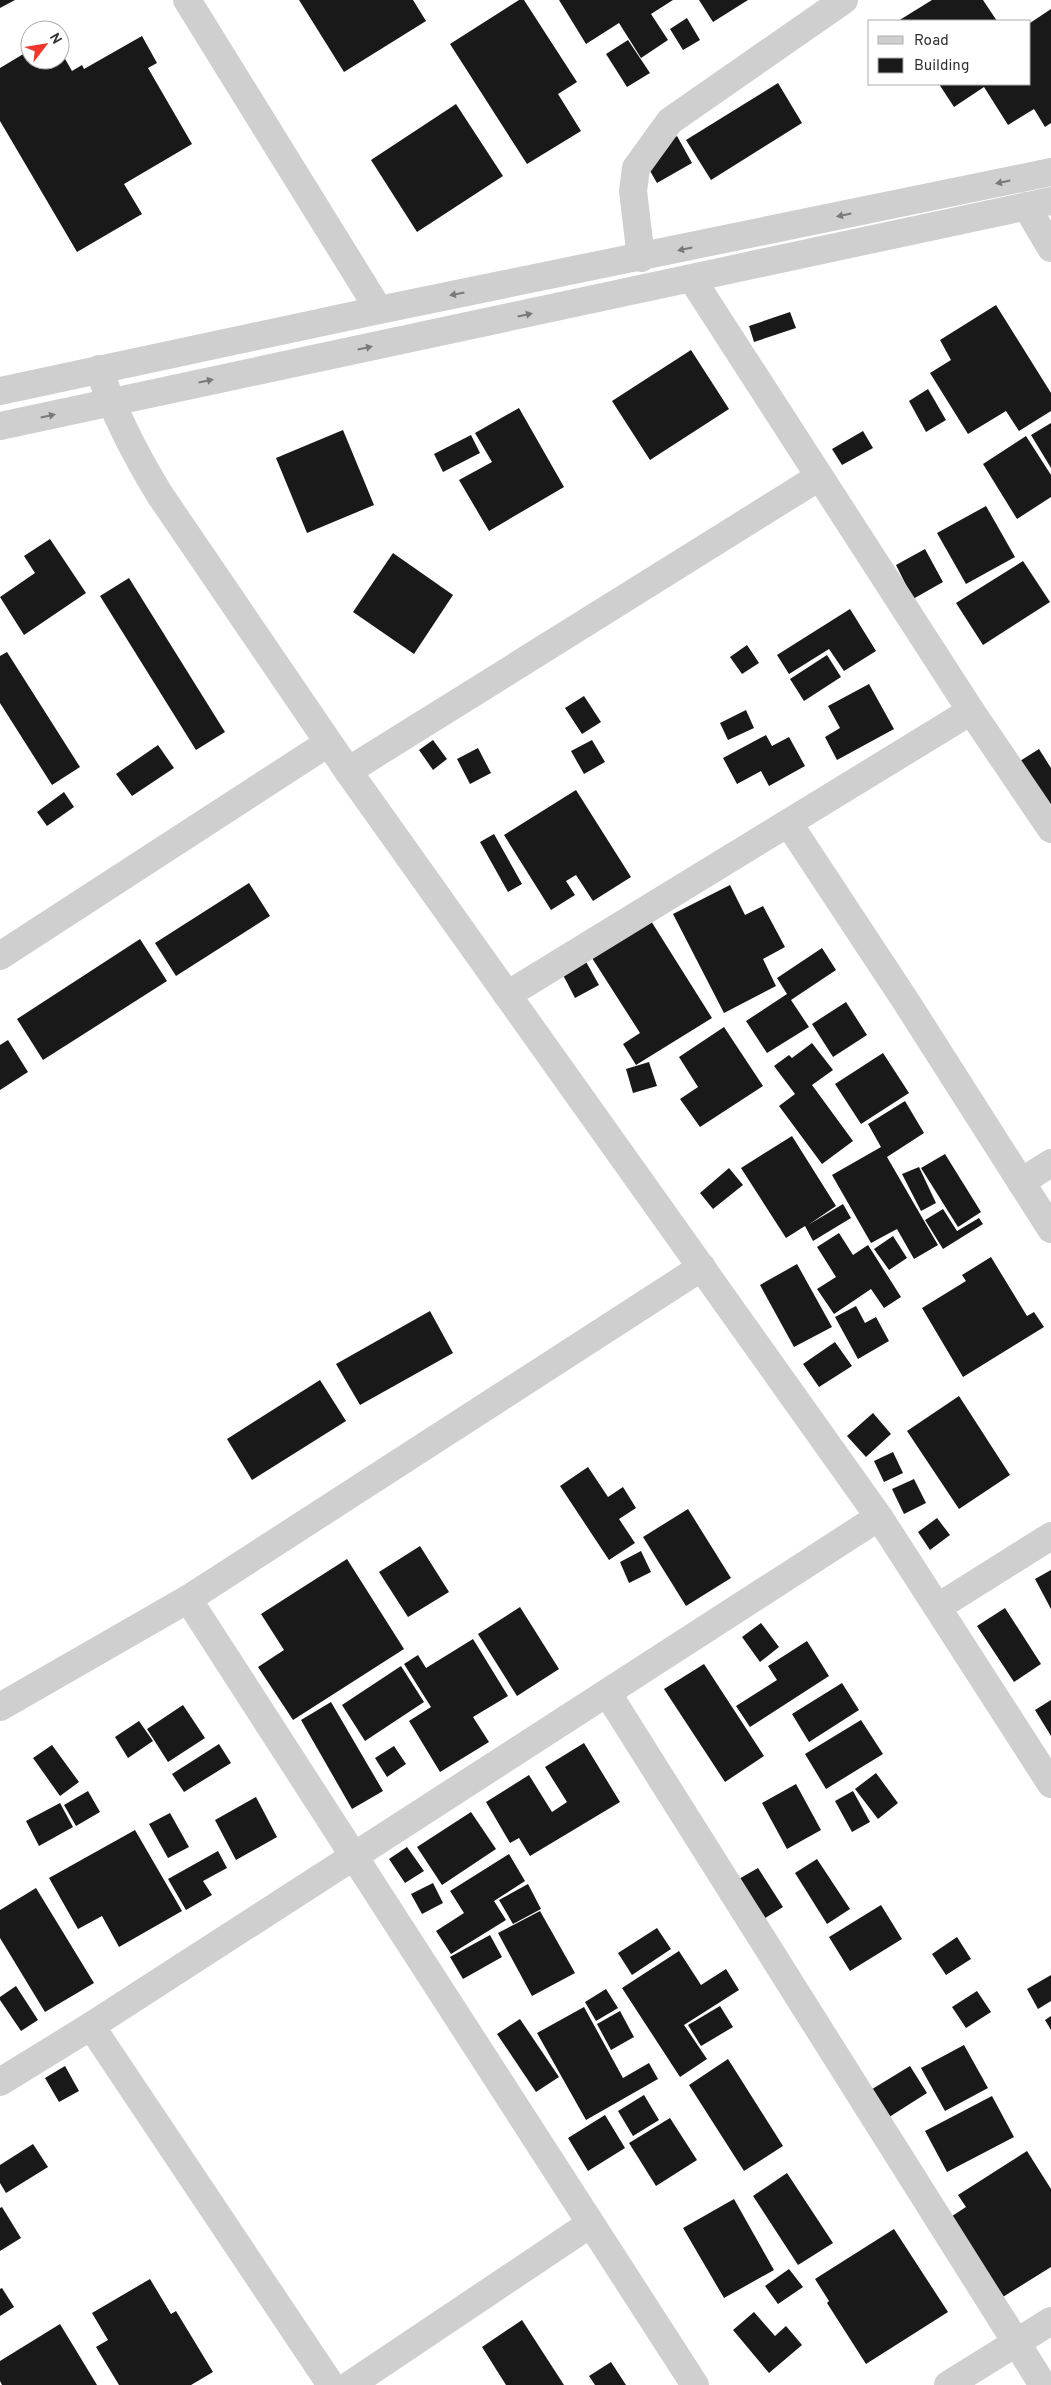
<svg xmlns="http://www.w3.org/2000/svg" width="1051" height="2385" font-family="Overpass,sans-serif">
<rect width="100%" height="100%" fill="#fff"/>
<g fill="#191919">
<path d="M0,0H15L0,8Z"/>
<path d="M299,0H413L426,21L344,72Z"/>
<path d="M519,0H524L577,82L558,94L581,131L527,164L450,44Z"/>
<path d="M559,0H673L651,14L668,40L641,58L619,23L586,44Z"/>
<path d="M699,0H748L713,22Z"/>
<path d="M932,0H983L997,21H898Z"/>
<path d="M1051,9V123L1045,127L1034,109L1008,125L984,87L954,107L939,84H1030V23Z"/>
<path d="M687,18L700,40L683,50L670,29Z"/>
<path d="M142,36L157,63L148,68L192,144L124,184L142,214L77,252L0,121V68L30,50V60H60V50L72,71L82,65L84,69Z"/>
<path d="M628,40L650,73L627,87L606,54Z"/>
<path d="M778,83L802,123L711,180L686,140Z"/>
<path d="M456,104L503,176L417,232L371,160Z"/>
<path d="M677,136L692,163L657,183L642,157Z"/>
<path d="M996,305L1051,393V411L1019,431L1006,411L968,434L930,373L951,360L940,340Z"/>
<path d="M790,312L796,328L754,342L749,326Z"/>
<path d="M691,350L729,409L650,460L612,401Z"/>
<path d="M928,389L946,420L926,432L909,401Z"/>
<path d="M519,408L564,487L489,531L459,480L492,462L475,433Z"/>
<path d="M1051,423V468L1031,435Z"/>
<path d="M343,430L374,505L307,533L276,458Z"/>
<path d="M863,431L873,448L842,465L832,449Z"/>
<path d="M471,435L480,453L443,472L434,454Z"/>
<path d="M1026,436L1051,475V497L1017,519L983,464Z"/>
<path d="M986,506L1015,557L966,584L937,533Z"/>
<path d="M50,539L86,593L24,635L0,597L35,573L24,556Z"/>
<path d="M925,549L943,582L913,599L896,565Z"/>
<path d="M393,553L453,595L414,654L353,612Z"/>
<path d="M1023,561L1050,602L983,645L956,603Z"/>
<path d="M129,578L225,732L196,750L100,596Z"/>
<path d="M850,609L876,651L844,671L829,649L789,674L777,655Z"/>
<path d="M747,645L759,663L742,674L730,657Z"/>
<path d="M7,652L80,767L52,785L0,703V656Z"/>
<path d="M827,655L841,677L804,701L790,679Z"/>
<path d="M869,684L894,729L837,760L825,737L840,728L828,706Z"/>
<path d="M584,696L601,722L582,734L565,708Z"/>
<path d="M746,710L754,728L728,740L720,723Z"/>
<path d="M766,735L772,746L789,737L805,766L769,786L761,771L737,784L723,758Z"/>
<path d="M433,740L447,759L433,770L419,750Z"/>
<path d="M592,740L605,762L584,774L571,751Z"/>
<path d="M158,745L174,768L132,796L116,774Z"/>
<path d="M478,748L491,773L470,784L457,759Z"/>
<path d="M1039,749L1051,768V826L1012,766Z"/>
<path d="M576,790L631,877L593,901L576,875L566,881L575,895L551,910L504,835Z"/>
<path d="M64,792L74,807L47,826L37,812Z"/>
<path d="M494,834L522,884L508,892L480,842Z"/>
<path d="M249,883L270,916L176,976L155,943Z"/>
<path d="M730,885L745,915L763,906L785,947L763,959L776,986L724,1013L673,914Z"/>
<path d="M651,921L712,1018L636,1065L623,1044L640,1033L592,958Z"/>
<path d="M140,939L167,981L43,1060L17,1019Z"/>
<path d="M822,948L836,970L791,1000L809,1027L767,1053L746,1021L787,994L777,978Z"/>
<path d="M585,960L599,985L575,998L562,973Z"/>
<path d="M846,1002L867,1035L833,1057L812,1024Z"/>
<path d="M724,1027L763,1086L700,1127L680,1099L698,1087L679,1057Z"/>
<path d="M8,1040L28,1072L0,1090V1045Z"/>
<path d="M812,1043L833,1070L812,1085L853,1141L822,1164L779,1106L795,1094L774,1066L789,1055L792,1058Z"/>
<path d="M883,1053L909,1093L861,1124L835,1084Z"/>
<path d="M649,1062L657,1086L633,1093L626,1069Z"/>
<path d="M905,1101L924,1133L887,1157L938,1245L914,1259L897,1229L871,1243L832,1175L881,1147L868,1124Z"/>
<path d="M792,1136L836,1206L808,1225L843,1204L851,1218L813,1241L805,1226L786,1238L741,1168Z"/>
<path d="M945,1154L981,1212L958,1227L921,1168Z"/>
<path d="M919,1167L936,1203L921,1211L902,1174Z"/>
<path d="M729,1168L743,1185L713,1209L700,1193Z"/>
<path d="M943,1209L957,1231L979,1218L983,1224L943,1249L925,1220Z"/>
<path d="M839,1233L853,1255L868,1245L901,1297L884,1308L871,1289L834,1314L817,1289L836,1277L817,1247Z"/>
<path d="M893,1236L907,1258L889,1270L874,1249Z"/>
<path d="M991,1257L1027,1316L1034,1312L1044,1327L963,1377L922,1308L966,1281L962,1275Z"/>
<path d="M797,1264L832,1327L794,1347L760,1285Z"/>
<path d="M856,1306L865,1323L876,1317L889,1341L858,1359L835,1317Z"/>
<path d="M430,1311L453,1353L360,1405L336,1364Z"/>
<path d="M835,1342L852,1366L819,1387L803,1364Z"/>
<path d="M320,1380L346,1421L252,1480L227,1439Z"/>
<path d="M959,1396L1010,1475L959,1509L907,1431Z"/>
<path d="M873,1413L891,1434L866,1457L847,1436Z"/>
<path d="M893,1452L903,1473L884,1482L874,1461Z"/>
<path d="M588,1467L608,1497L623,1487L636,1508L619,1519L635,1543L609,1560L560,1486Z"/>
<path d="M914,1479L926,1503L904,1514L892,1489Z"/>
<path d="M688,1509L731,1578L686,1606L643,1537Z"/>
<path d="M937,1518L950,1535L930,1550L918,1532Z"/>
<path d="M420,1546L449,1592L408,1617L379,1572Z"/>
<path d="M641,1551L651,1572L629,1583L620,1562Z"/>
<path d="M347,1559L404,1649L293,1720L258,1667L284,1650L261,1614Z"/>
<path d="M1051,1570V1609L1035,1579Z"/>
<path d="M520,1607L559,1669L517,1696L478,1634Z"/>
<path d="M1005,1608L1041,1664L1014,1682L977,1626Z"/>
<path d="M761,1623L779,1647L760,1662L742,1637Z"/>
<path d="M473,1639L508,1696L473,1717L489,1742L440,1772L409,1721L431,1707L404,1664L418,1655L426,1668Z"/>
<path d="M807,1641L829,1676L750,1727L736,1706L777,1680L768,1666Z"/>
<path d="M704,1664L764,1756L725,1782L664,1689Z"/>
<path d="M401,1666L424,1702L365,1741L342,1705Z"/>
<path d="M842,1683L859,1710L809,1742L792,1714Z"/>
<path d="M1051,1700V1736L1035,1710Z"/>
<path d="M331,1702L383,1791L352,1809L301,1720Z"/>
<path d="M183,1705L205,1738L168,1762L147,1729Z"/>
<path d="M861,1720L883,1754L826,1789L805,1754Z"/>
<path d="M139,1721L153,1741L128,1758L115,1737Z"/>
<path d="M584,1743L620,1802L530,1856L519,1838L510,1843L486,1802L529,1775L552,1812L567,1802L545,1767Z"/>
<path d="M219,1744L231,1763L184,1792L172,1774Z"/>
<path d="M52,1745L79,1782L60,1796L33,1758Z"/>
<path d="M394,1746L406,1764L387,1777L375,1758Z"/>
<path d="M876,1773L898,1803L878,1819L855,1789Z"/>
<path d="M796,1784L821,1830L787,1849L762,1803Z"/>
<path d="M88,1791L100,1812L76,1826L64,1805Z"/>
<path d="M853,1791L870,1822L852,1832L835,1801Z"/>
<path d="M256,1797L277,1837L236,1860L215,1820Z"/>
<path d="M60,1803L73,1827L39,1846L26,1821Z"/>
<path d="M471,1812L496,1849L442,1885L417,1847Z"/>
<path d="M170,1813L189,1847L168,1858L149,1824Z"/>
<path d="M135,1830L182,1911L119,1947L102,1916L78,1929L49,1878Z"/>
<path d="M407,1847L424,1871L405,1883L389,1859Z"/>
<path d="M218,1851L227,1868L203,1881L212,1895L186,1910L168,1879Z"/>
<path d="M509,1854L525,1881L494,1901L506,1920L451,1954L436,1931L464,1913L450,1891Z"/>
<path d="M817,1859L850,1909L827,1924L795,1873Z"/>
<path d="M758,1868L783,1907L762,1920L737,1880Z"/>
<path d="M433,1883L443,1903L422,1914L411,1894Z"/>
<path d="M528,1884L541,1909L513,1924L499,1900Z"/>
<path d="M36,1888L94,1983L45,2012L0,1938V1910Z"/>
<path d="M881,1905L902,1939L850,1971L829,1937Z"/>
<path d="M540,1911L575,1973L532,1996L498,1933Z"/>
<path d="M657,1928L671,1949L632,1975L618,1953Z"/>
<path d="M490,1935L502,1957L463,1979L450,1957Z"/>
<path d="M957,1937L971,1959L946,1975L932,1954Z"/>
<path d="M679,1951L701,1985L726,1969L739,1990L684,2025L707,2059L680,2077L622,1988Z"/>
<path d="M1051,1975V2001L1038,2009L1027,1989Z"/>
<path d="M16,1986L38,2020L21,2031L0,2000V1997Z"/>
<path d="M606,1989L618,2008L596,2021L585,2002Z"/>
<path d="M977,1991L991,2012L966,2028L952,2007Z"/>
<path d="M720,2006L733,2027L701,2046L688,2025Z"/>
<path d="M584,2007L623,2078L649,2063L658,2079L586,2120L537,2033Z"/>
<path d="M620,2011L634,2037L611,2050L597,2024Z"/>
<path d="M1051,2016V2030L1045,2020Z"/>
<path d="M520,2019L559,2077L536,2092L497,2034Z"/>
<path d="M964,2045L988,2088L945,2111L921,2068Z"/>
<path d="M728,2059L783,2146L744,2171L689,2085Z"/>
<path d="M65,2066L79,2091L59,2102L45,2078Z"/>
<path d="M910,2066L927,2093L886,2119L869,2091Z"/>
<path d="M644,2095L659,2120L633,2136L618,2111Z"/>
<path d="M992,2096L1014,2137L947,2172L925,2131Z"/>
<path d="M605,2115L625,2148L588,2171L568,2138Z"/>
<path d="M670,2118L697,2160L656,2186L629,2143Z"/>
<path d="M33,2144L48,2167L6,2193L0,2183V2165Z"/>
<path d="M1027,2151L1051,2189V2267L998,2300L946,2220L966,2207L958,2195Z"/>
<path d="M787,2173L833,2243L798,2265L753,2196Z"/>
<path d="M734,2199L774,2270L724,2298L683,2228Z"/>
<path d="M2,2207L21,2238L0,2251V2208Z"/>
<path d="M894,2229L948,2312L866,2364L827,2303L829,2301L815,2279Z"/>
<path d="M789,2269L803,2287L778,2304L765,2286Z"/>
<path d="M150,2279L171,2314L176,2311L213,2372L191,2385H119L96,2347L108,2340L92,2313Z"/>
<path d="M2,2288L14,2307L0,2316V2289Z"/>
<path d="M754,2312L775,2336L786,2326L802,2345L769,2373L733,2330Z"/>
<path d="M522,2320L564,2385H506L482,2347Z"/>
<path d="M60,2324L97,2385H2L0,2381V2361Z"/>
<path d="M611,2362L626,2385H595L589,2376Z"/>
</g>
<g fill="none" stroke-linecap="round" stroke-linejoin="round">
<g stroke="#cfcfcf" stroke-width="28">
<path d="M187,0L379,310"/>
<path d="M1026,206L1051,248"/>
<path d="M641,258L633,191L636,168L670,121L844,0"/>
<path d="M692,279L971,711L1051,829"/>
<path d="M99,369C114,414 135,454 160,495L348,771L879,1517L1051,1784"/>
<path d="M348,771L819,477"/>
<path d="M789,824L907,1003L1051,1229"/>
<path d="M0,956L328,743"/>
<path d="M507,995L971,711"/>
<path d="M1021,1182L1051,1163"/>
<path d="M188,1599L695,2385"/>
<path d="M938,1607L1051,1536"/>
<path d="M608,1694L1043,2385"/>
<path d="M0,1707L188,1599L702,1267"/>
<path d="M91,2026L331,2385"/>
<path d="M0,2082L91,2026L879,1517"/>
<path d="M350,2385L590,2224"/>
<path d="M948,2385L1051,2321"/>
</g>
<g stroke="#cfcfcf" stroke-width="28">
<path d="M0,391L379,310L1051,172"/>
<path d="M0,426L1051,201"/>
</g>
</g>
<defs><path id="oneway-solid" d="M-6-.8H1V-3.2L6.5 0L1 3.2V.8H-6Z" transform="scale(1.25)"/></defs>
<g fill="#797979">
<use href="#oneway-solid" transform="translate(1003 182) rotate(168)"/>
<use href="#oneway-solid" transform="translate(844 215) rotate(168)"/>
<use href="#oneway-solid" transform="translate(685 249) rotate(168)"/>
<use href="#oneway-solid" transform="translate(457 294) rotate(169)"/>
<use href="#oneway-solid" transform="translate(525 315) rotate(-12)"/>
<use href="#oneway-solid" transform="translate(365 348) rotate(-12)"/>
<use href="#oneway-solid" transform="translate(206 381) rotate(-12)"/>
<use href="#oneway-solid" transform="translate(48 416) rotate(-12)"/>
</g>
<rect x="868" y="20" width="162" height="65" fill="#ffffff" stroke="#adadad"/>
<rect x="878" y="36" width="25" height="8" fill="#cfcfcf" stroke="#adadad"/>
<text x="914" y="45" font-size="15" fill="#323232">Road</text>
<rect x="878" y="58" width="25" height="15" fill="#191919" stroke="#adadad"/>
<text x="914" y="70" font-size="15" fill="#323232">Building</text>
<g transform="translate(45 45) rotate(59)"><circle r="24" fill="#ffffff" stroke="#adadad"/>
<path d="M0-4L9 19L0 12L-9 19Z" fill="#f1372b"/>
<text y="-8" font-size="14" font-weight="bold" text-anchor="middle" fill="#323232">N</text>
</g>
</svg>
